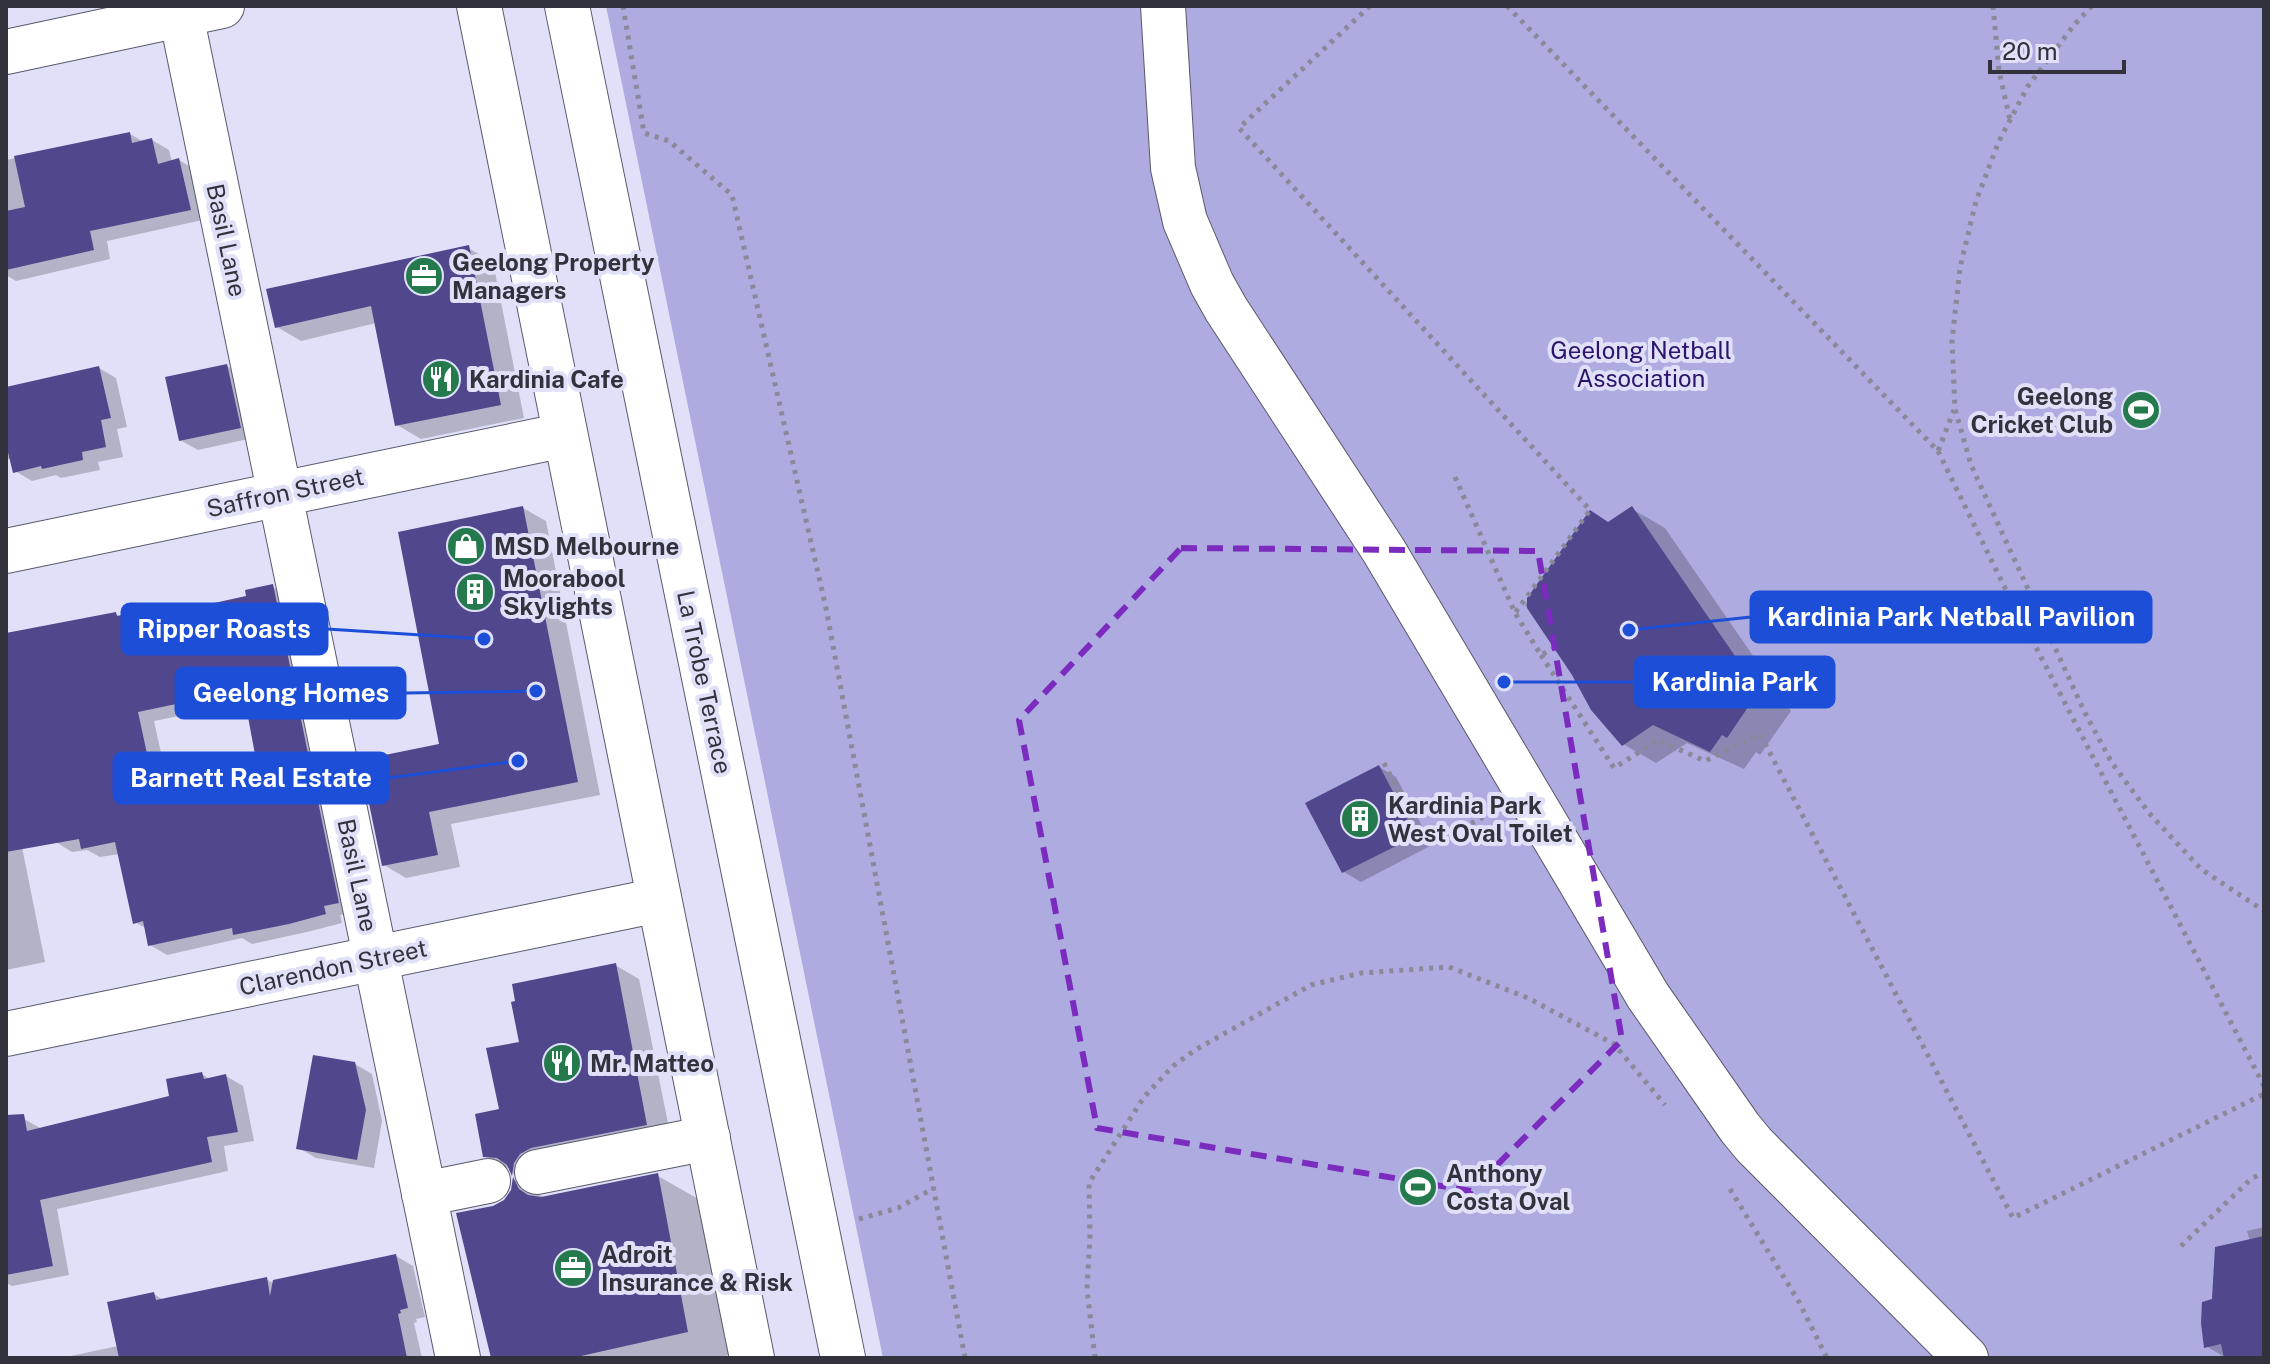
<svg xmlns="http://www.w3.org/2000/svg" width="2270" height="1364" font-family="'Public Sans',sans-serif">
<rect width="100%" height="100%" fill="#e0e0f9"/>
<path fill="#adabdf" d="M606,6H2264V1358H883Z"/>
<g fill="#0003" fill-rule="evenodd">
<path d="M130,134L144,142L152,140L169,150L172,162L179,160L196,170L207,219L107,241L110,259L16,281L6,275V160Z"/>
<path d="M468,248L493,262L524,418L421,439L397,425L376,323L301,341L277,327Z"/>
<path d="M227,366L244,376L257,437L198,450L180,440Z"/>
<path d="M99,368L116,378L127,427L117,429L123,457L98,462L100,470L61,478L56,475L32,481L15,471L12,458L6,460V388Z"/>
<path d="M523,508L546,521L600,795L451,824L460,867L406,878L384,865L441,745Z"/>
<path d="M1632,509L1665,528L1791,711L1760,755L1756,752L1744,769L1687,743L1656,763L1623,744L1533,613L1525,605L1590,513L1609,524Z"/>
<path d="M273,587L289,596L355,912L340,915L342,923L307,932L252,944L242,938L167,955L150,945L147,929L135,922L120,854L100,857L87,850L72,852L56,842L6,682V635L115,614L121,617L162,608L171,614L248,597ZM247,702L259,767L168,785L154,721Z"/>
<path d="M1379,767L1396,777L1432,845L1361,882L1344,872Z"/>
<path d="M6,838L22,847L45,962L6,970Z"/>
<path d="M615,965L639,979L671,1138L536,1188L514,1175L512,1170L484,1155L502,1111L521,1044Z"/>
<path d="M355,1064L372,1074L382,1121L374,1168L316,1158L299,1148Z"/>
<path d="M202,1074L211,1080L226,1076L243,1086L254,1141L224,1146L228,1171L57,1209L69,1275L12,1286L6,1283V1122L24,1119L42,1129L172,1098Z"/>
<path d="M658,1176L700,1200L729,1355L718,1358H493L494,1207L505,1202L513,1190L514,1180L545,1198Z"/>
<path d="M2264,1227V1358H2226L2206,1346L2214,1301L2250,1241L2247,1231Z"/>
<path d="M396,1256L413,1266L425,1317L416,1319L417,1322L414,1323L422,1358H61L118,1346L154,1294L165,1301L266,1279L275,1284Z"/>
</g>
<g fill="#50478c" fill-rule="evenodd">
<path d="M130,132L132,143L152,138L158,164L179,158L191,210L90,231L94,250L6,270V211L25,207L14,156Z"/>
<path d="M469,245L501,405L395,426L371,306L275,328L266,289Z"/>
<path d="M227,364L241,428L179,441L165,377Z"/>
<path d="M99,366L111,418L101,420L106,447L82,452L83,460L42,469L41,466L13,473L6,444V387Z"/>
<path d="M523,506L578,782L429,812L438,855L382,866L360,760L439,744L398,532Z"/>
<path d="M1632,506L1759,691L1727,738L1722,735L1710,752L1653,725L1622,746L1591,710L1572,675L1527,608V598L1590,510L1608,522Z"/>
<path d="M273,584L339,903L324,906L326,914L289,924L233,935L232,928L148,946L143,921L133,924L115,842L81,849L79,839L6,852V633L116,612L117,616L162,606L164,614L246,596L245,590ZM243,690L257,765L154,786L138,712Z"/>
<path d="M1379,765L1416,836L1342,873L1305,803Z"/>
<path d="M616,963L647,1125L531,1148L520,1154L514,1163L512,1176L507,1165L497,1158L483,1157L475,1114L499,1109L486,1048L519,1042L511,1002L515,1001L512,984Z"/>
<path d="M313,1055L355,1062L366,1110L357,1160L296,1149Z"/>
<path d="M202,1072L204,1079L226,1074L238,1132L207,1137L212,1162L40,1200L53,1266L6,1275V1115L24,1114L27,1131L169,1096L166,1079Z"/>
<path d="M658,1173L688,1332L572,1358H491L456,1213L493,1206L504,1200L511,1190L513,1177L519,1189L528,1195L541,1197Z"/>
<path d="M2264,1236V1358H2224L2221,1344L2204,1348L2201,1323L2202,1302L2212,1299L2215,1247Z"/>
<path d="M396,1254L408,1308L400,1310L401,1313L398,1314L407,1358H119L107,1302L154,1292L156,1300L267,1277L270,1296L273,1280Z"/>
</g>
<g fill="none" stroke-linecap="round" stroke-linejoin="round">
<g stroke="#59596e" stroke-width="46">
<g id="minor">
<path d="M1163,6L1173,168L1185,221L1212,284L1226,309L1384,551L1648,996L1740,1128L1754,1145L1966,1358"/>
<path d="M181,15L458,1358"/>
<path d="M6,52L222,6"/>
<path d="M6,551L565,435"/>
<path d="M6,1034L659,900"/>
<path d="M537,1172L708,1138"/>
<path d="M424,1194L488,1181"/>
</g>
</g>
<g stroke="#59596e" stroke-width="46">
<g id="highway">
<path d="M479,6L752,1358"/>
<path d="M567,6L843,1358"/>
</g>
</g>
<g stroke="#89899a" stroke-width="5" stroke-dasharray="4 6" stroke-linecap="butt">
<path d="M623,6L644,133L669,141L732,195L826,608L965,1358"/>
<path d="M1370,6L1239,128L1590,510L1515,613"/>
<path d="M1507,6L1938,451L1954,410"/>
<path d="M1993,6L1999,71L2010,120"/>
<path d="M2092,6L2074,25L2028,86L1999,141L1976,201L1960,268L1952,341L1955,409L1971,465L2085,713L2112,763L2149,813L2201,869L2264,911"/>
<path d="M1938,451L2003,584L2264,1086"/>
<path d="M1455,477L1515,613L1541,655L1554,648"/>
<path d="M1541,655L1614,768L1658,740L1705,761L1760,734L2013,1218L2264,1094"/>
<path d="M1384,763L1418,830C1447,837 1464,828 1489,814"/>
<path d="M1730,1189L1799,1302L1827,1358"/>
<path d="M859,1219L898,1208L934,1188"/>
<path d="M2181,1246L2252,1178L2264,1173"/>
<path d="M1095,1358L1087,1289L1090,1237L1089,1183L1144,1097L1173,1066L1195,1050L1311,985L1361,973L1449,967L1528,998L1614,1044L1665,1105"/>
</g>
<use href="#minor" stroke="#fff" stroke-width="44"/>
<use href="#highway" stroke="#fff" stroke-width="44"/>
</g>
<path fill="none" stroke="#7b2cbf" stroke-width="6" stroke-dasharray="16 10" stroke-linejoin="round" d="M1181,548L1538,551L1622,1040L1471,1191L1097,1128L1019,720Z"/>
<defs>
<g id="office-disc" transform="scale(2)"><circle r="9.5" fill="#257a4d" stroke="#e0e0f9"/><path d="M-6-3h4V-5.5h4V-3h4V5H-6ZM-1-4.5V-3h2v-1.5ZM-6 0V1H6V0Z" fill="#fff"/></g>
<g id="restaurant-disc" transform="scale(2)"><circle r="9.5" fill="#257a4d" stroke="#e0e0f9"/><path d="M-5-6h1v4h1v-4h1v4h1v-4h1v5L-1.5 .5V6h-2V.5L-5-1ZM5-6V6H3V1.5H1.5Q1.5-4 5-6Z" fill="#fff"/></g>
<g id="stadium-disc" transform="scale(2)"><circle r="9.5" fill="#257a4d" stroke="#e0e0f9"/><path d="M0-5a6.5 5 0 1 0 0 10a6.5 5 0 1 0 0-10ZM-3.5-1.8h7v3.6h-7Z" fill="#fff"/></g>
<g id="shop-disc" transform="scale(2)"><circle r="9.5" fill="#257a4d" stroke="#e0e0f9"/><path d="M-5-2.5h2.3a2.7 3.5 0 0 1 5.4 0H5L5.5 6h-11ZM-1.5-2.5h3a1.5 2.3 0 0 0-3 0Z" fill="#fff"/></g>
<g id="building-disc" transform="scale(2)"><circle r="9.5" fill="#257a4d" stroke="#e0e0f9"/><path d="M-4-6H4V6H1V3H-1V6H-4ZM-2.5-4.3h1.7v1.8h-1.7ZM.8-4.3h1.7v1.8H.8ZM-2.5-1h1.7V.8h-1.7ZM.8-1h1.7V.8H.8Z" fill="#fff"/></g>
</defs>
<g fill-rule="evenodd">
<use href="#office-disc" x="424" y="276"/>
<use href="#restaurant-disc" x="441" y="379"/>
<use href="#stadium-disc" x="2141" y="410"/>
<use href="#shop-disc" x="466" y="546"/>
<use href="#building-disc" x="475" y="592"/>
<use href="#building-disc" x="1360" y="819"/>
<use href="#restaurant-disc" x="562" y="1063"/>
<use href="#stadium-disc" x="1418" y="1187"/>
<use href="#office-disc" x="573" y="1268"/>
</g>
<g text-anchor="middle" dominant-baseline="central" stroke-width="8" stroke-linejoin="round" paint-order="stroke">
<g font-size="24" fill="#32323c" stroke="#e0e0f9">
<text transform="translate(227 240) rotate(78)">Basil Lane</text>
<text transform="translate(285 492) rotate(-12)">Saffron Street</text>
<text transform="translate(705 682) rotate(78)">La Trobe Terrace</text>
<text transform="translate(358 875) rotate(78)">Basil Lane</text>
<text transform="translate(333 967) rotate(-12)">Clarendon Street</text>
</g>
<g font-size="24" font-weight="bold" fill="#32323c" stroke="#e0e0f9" text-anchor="start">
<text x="452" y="262">Geelong Property<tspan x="452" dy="28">Managers</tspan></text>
<text x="469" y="379">Kardinia Cafe</text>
<text x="2113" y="396" text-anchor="end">Geelong<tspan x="2113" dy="28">Cricket Club</tspan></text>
<text x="494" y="546">MSD Melbourne</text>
<text x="503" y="578">Moorabool<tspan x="503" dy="28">Skylights</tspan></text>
<text x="1388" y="805">Kardinia Park<tspan x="1388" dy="28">West Oval Toilet</tspan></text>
<text x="590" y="1063">Mr. Matteo</text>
<text x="1446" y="1173">Anthony<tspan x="1446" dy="28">Costa Oval</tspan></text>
<text x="601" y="1254">Adroit<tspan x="601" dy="28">Insurance &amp; Risk</tspan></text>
</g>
<g font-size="24" fill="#2c146c" stroke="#e0e0f9">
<text x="1641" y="350">Geelong Netball<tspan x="1641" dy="28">Association</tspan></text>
</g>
</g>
<path fill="none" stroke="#1d4ed8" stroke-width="3" d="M1629 630L1751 617M484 639L327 629M1504 682L1635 682M536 691L405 693M518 761L388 778"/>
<g fill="#1d4ed8" stroke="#e0e0f9" stroke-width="3">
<circle cx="1629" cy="630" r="8"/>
<circle cx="484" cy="639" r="8"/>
<circle cx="1504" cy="682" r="8"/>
<circle cx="536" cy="691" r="8"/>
<circle cx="518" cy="761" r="8"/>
</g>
<g fill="#1d4ed8" stroke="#1d4ed8" stroke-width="3">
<rect x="1751" y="592" width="400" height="50" rx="8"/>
<rect x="122" y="604" width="205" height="50" rx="8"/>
<rect x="1635" y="657" width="199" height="50" rx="8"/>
<rect x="176" y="668" width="229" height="50" rx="8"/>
<rect x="114" y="753" width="274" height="50" rx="8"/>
</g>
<g font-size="26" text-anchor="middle" font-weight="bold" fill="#fff">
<text x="1951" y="626">Kardinia Park Netball Pavilion</text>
<text x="224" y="638">Ripper Roasts</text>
<text x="1735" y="691">Kardinia Park</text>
<text x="291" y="702">Geelong Homes</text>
<text x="251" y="787">Barnett Real Estate</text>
</g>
<rect width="2270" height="1364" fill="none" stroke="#32323c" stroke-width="16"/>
<path d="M1990 60v12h134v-12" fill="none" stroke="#32323c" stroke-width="4"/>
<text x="2002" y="60" font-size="24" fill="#32323c" stroke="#e0e0f9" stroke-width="6" paint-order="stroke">20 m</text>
</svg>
